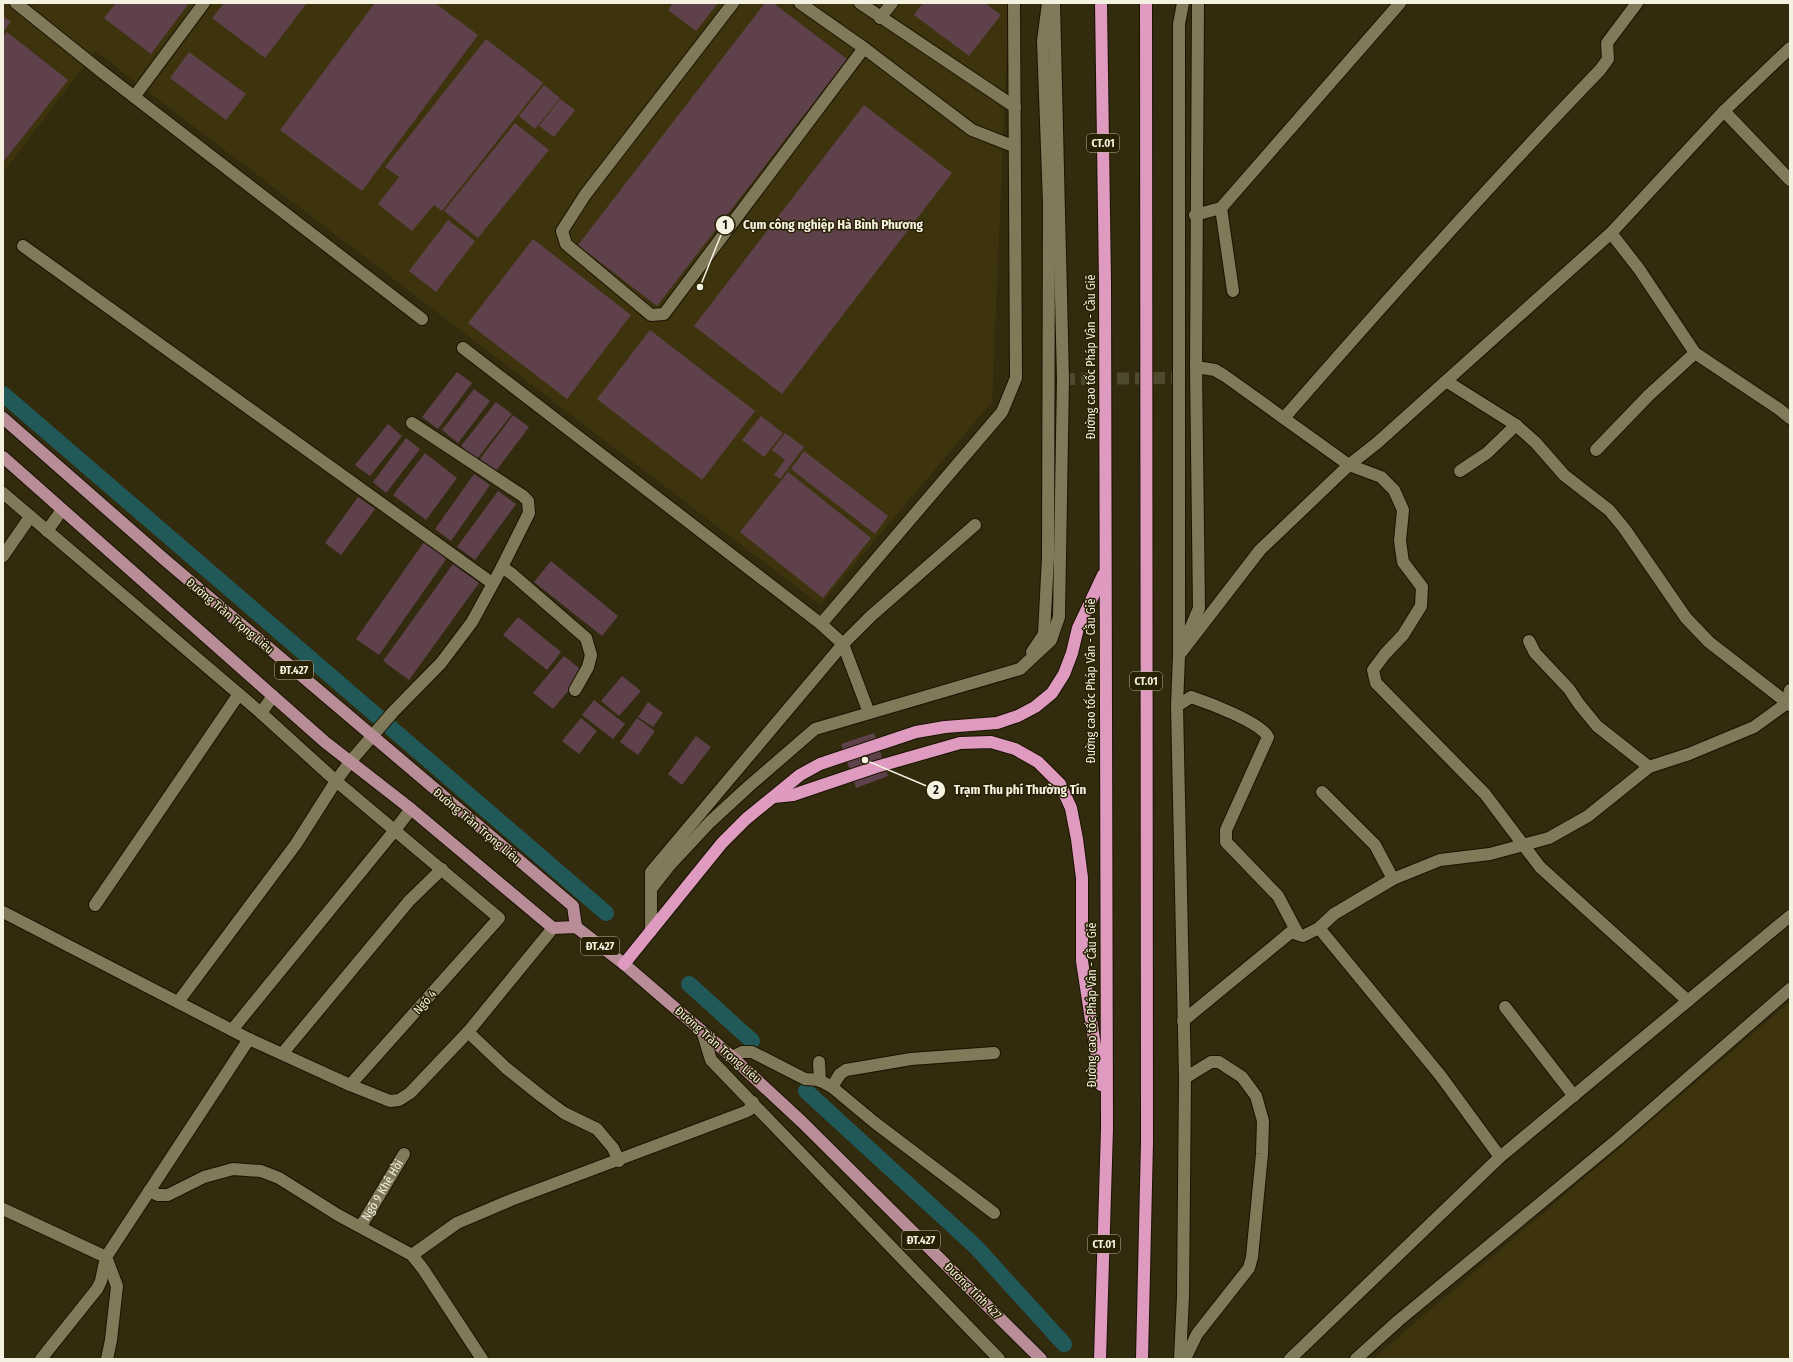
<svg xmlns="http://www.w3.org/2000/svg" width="1793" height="1362" font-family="'Fira Sans Condensed',sans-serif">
<rect width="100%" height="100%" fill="#322b0e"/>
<g fill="#3d340e">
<path d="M3,3H1009L992,402L820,605L95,51L3,173Z"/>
<path d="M1790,1002V1359H1373Z"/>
</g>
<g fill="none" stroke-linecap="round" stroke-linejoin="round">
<g stroke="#215959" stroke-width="16">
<path d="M3,394L606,913"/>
<path d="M689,984L752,1041"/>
<path d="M806,1091L976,1247L1064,1344"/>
</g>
</g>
<g fill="#5f414c">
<path d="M116,3H189L151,54L104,18Z"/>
<path d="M224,3H307L265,58L212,18Z"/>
<path d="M375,3H435L478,35L362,191L280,130Z"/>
<path d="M673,3H718L696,31L668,10Z"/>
<path d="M765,3H773L847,59L657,306L578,245Z"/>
<path d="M923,3H985L1001,15L969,56L914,15Z"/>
<path d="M3,16L11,22L3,32Z"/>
<path d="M7,32L68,80L3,162V37Z"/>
<path d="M486,39L543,83L442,211L434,205L412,231L378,204L399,177L385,167Z"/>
<path d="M189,52L246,94L226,120L170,78Z"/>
<path d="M544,85L560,98L535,129L519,116Z"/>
<path d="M560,99L575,110L554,137L539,126Z"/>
<path d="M864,105L952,173L782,394L694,326Z"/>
<path d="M515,123L549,150L478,238L444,211Z"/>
<path d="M448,220L475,241L436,292L409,271Z"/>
<path d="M533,239L631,315L567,399L468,323Z"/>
<path d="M650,330L755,411L702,480L597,399Z"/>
<path d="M457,372L472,383L438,429L422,417Z"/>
<path d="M474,389L490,401L458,443L442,430Z"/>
<path d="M496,402L512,414L477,459L461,446Z"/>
<path d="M513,415L529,427L496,471L480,459Z"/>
<path d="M761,416L783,433L764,457L742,440Z"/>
<path d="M388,424L402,436L370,476L355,465Z"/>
<path d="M785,433L804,447L780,479L774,475L785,460L772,450Z"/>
<path d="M406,438L420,449L386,493L373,482Z"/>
<path d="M804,451L888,516L875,534L791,469Z"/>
<path d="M425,453L457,478L426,520L393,495Z"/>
<path d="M788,472L871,538L823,598L740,532Z"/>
<path d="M474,474L490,485L451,541L435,529Z"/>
<path d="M498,491L516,504L475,560L457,547Z"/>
<path d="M358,497L375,509L341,555L325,543Z"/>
<path d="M424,542L447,558L379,655L356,639Z"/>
<path d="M551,561L618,616L602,636L534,582Z"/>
<path d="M453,564L479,583L409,680L383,661Z"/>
<path d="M518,617L561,652L547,670L503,635Z"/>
<path d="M564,656L584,672L553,709L533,693Z"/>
<path d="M622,676L641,691L619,716L601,701Z"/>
<path d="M594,700L625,724L613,739L582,715Z"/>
<path d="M648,702L663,713L653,727L638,717Z"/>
<path d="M581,718L597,731L579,754L562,741Z"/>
<path d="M637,718L655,731L638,755L620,742Z"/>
<path d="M874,733L888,776L856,788L841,744Z"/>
<path d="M696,736L711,747L682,785L668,774Z"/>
</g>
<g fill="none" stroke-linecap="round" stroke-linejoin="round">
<path stroke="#4f492e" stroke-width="12" stroke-dasharray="12 6" stroke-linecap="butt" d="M1063,379L1179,378"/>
<g stroke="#1a1300" stroke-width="14">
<g id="minor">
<path d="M16,3L102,72L422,319"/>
<path d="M733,3L585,195L562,231L566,244L651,315L664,314L864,48"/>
<path d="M800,3L864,48L972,130L1013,146"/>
<path d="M860,3L1015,107"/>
<path d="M880,18L892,3"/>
<path d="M134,97L204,3"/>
<path d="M1724,111L1790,180"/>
<path d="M1221,208L1233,291"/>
<path d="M1195,215L1221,208L1400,3"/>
<path d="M1611,233L1639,269L1695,353L1779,409L1790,418"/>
<path d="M23,246L492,583"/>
<path d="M463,348L821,624L1002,412L1016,378L1014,3"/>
<path d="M1196,367L1215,370L1225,376L1349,465L1381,477L1394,490L1403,510L1400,541L1403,562L1422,587L1421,606L1403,635L1385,654L1373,670L1376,683L1485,794L1540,867L1688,1001"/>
<path d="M1446,381L1516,425L1536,443L1564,475L1609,510L1624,528L1686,618L1709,642L1790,705"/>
<path d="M1284,418C1387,300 1491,183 1600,70L1608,59L1607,43L1637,3"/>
<path d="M412,423L523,496L528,501L529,513L502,567"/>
<path d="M1596,450L1649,395L1695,353"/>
<path d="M1460,471L1487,453L1516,425"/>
<path d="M3,493L261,713L336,781L499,918L350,1085"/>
<path d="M47,531L62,510"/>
<path d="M3,556L30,517"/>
<path d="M821,624L843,644L869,713"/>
<path d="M1186,639L1199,608L1196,367L1198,3"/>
<path d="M1529,641L1535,653L1569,689L1579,704L1597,726L1649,767"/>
<path d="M1032,652L1044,634L1048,557L1049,203L1043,41L1048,3"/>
<path d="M1179,655L1260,550L1349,465L1377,443L1611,233L1724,111L1790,48"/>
<path d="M1177,706L1191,697C1209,703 1260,722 1268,737L1226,830V842L1278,896L1297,932"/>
<path d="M261,713L273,696"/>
<path d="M1322,792L1375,845L1393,879"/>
<path d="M651,889V872L843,644L871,616L975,525"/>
<path d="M95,905L239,694"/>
<path d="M3,912L249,1039L350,1085L390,1101L399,1100L410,1093L468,1032L553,928"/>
<path d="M1319,928L1440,1075L1500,1157"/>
<path d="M651,931V889L669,866L710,822L748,787L815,729L1020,669L1051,640L1059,617L1063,379L1054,3"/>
<path d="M178,1002L296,844L336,781L350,762L393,712L441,663L472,622L502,567L512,574L586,638L591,655L588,667L575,690"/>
<path d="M1505,1007L1574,1096"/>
<path d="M1183,1021L1291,932L1303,936L1319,928L1334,914L1393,879L1440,860L1490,854L1549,838L1588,816L1649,767L1689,754L1754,727L1787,703L1790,690"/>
<path d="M232,1030L395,830L411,809"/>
<path d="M702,1031L711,1060L999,1359"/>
<path d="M468,1032L506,1068L541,1096L564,1113L597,1129L613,1148L619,1161"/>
<path d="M282,1054L409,901L442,869"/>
<path d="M732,1057L742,1052H752L805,1079L819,1080L832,1087L874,1122L994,1213"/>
<path d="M819,1062L820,1081"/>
<path d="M1185,1078L1211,1062H1219L1242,1077L1256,1096L1263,1121L1262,1154L1252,1257L1249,1268L1197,1334L1185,1359"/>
<path d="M832,1087L840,1074L846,1070L911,1059L994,1053"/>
<path d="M149,1191L158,1195H168L204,1177L233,1169L261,1171L279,1178L338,1215L412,1255L423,1269L482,1359"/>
<path d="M3,1209L106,1257L117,1286L111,1340L107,1359"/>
<path id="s1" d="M361,1226L404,1154"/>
<path d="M412,1255L457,1223L511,1200L745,1112L749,1110L753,1102"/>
<path d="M41,1359L97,1289L101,1281L106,1257L249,1039"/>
<path d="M1180,1359L1183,1297L1185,1078L1177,706L1179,655V24L1183,3"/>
<path d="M1290,1359L1500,1157L1790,916"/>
<path d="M1356,1359L1398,1321L1618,1139L1790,989"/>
</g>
</g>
<g stroke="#1a1300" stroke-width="14">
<g id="major">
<path d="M3,418L165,560L573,906L576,927"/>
<path d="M3,457L325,742L411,809L553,928L576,927L624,964L732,1057L802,1122L1041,1359"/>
</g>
</g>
<g stroke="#1a1300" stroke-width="14">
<g id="highway">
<path d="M774,797L793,795L876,767L960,743L991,742L1015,749L1038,762L1060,784L1071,808L1077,839L1082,878V961L1101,1085"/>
<path d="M624,964L722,843L746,819L800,775L820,764L916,732L945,727L997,723L1018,716L1035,707L1052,693L1064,674L1072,653L1078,628L1103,575"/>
<path d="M1100,1359L1107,1129L1105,283L1101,3"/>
<path d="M1142,1359L1147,1142L1146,3"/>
</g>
</g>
<use href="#minor" stroke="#80795a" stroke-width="12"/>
<use href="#major" stroke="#b88d97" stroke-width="12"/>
<use href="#highway" stroke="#de9bbf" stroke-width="12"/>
</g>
<g text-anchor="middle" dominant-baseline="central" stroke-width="3" stroke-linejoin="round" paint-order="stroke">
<g fill="#282104" stroke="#b8b39e" stroke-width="1">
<rect x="1087" y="134" width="32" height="18" rx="3"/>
<rect x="275" y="661" width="38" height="18" rx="3"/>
<rect x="1130" y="672" width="32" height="18" rx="3"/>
<rect x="581" y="937" width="38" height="18" rx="3"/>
<rect x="902" y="1231" width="38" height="18" rx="3"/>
<rect x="1088" y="1235" width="32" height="18" rx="3"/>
</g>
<g font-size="11" font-weight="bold" fill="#f5f1e0">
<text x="1103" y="143">CT.01</text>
<text x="294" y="670">ĐT.427</text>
<text x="1146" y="681">CT.01</text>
<text x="600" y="946">ĐT.427</text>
<text x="921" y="1240">ĐT.427</text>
<text x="1104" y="1244">CT.01</text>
</g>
<g font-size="12" fill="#f5f1e0" stroke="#282104">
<text transform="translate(1091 357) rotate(-90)">Đường cao tốc Pháp Vân - Cầu Giẽ</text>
<text transform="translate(230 616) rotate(40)">Đường Trần Trọng Liêu</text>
<text transform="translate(1091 681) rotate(-90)">Đường cao tốc Pháp Vân - Cầu Giẽ</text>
<text transform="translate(477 826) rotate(40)">Đường Trần Trọng Liêu</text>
<text transform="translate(425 1002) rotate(-48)">Ngõ 4</text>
<text transform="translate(1092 1005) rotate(-90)">Đường cao tốc Pháp Vân - Cầu Giẽ</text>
<text transform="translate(718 1045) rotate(41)">Đường Trần Trọng Liêu</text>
<text stroke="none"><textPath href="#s1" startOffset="42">Ngõ 9 Khê Hồi</textPath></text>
<text transform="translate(973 1291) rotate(45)">Đường Tỉnh 427</text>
</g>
</g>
<path fill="none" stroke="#f5f1e0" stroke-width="1.5" d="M700 287L725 225M865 760L936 790"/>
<g fill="#f5f1e0" stroke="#282104" stroke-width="1.5">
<circle cx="700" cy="287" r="4"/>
<circle cx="865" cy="760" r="4"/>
<circle cx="725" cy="225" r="10"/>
<circle cx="936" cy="790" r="10"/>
</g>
<g font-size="12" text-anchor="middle" font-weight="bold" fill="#111">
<text x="725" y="229">1</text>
<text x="936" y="794">2</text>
</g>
<g font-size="13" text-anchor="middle" font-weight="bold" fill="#f5f1e0" stroke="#282104" stroke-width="3" stroke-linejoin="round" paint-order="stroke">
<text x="833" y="229">Cụm công nghiệp Hà Bình Phương</text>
<text x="1020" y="794">Trạm Thu phí Thường Tín</text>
</g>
<rect width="1793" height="1362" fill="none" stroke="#f5f1e0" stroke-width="8"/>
</svg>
